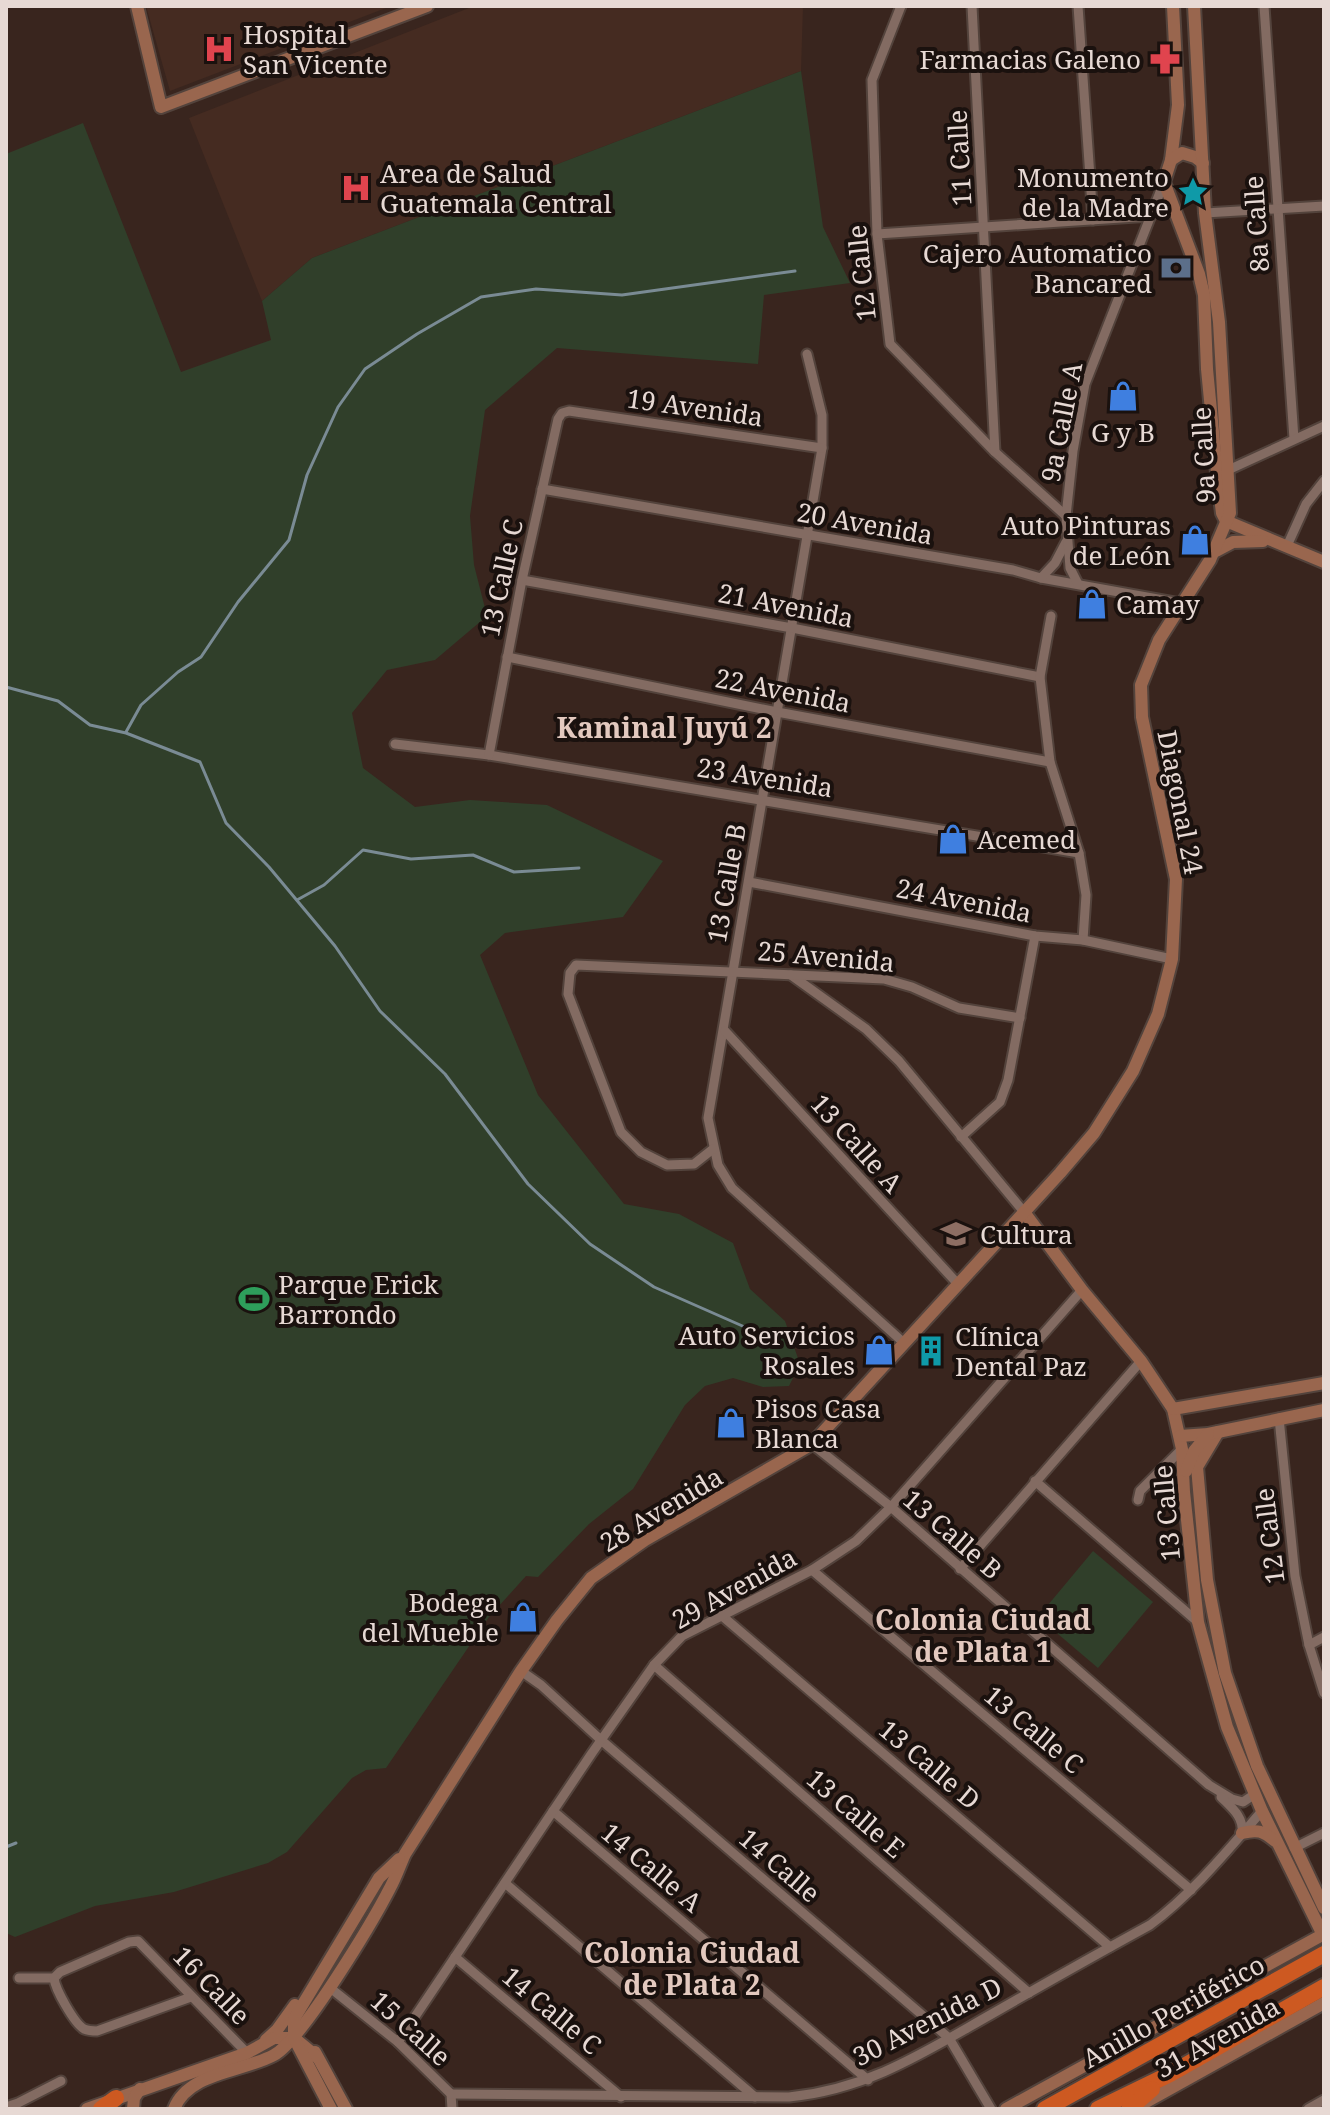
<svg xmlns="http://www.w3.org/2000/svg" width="1330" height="2115" font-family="'Noto Serif',serif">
<rect width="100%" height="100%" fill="#39251e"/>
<g fill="#452b21">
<path d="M146,6H391L170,91Z"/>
<path d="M474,6H803L801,71L312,258L262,301L189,118Z"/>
</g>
<g fill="#303f2a">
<path d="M801,71L823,227L850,283L764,295L758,364L557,348L485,410L470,516L474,565L487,616L435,660L387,670L352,713L363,768L415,807L470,800L547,805L663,861L623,917L505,933L480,955L538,1095L624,1204L679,1214L733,1243L750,1289L785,1321L800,1364L789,1386L763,1387L733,1378L705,1386L685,1405L633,1489L589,1524L538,1577L526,1576L489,1617L386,1768L366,1770L352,1778L287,1852L268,1863L174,1892L95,1906L15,1937L6,1933V154L83,123L181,372L271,340L262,301L312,258Z"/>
<path d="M1093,1551L1153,1602L1098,1668L1038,1617Z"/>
</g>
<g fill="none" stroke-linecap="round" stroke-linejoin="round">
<g stroke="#7a8b94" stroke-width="3">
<path d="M6,687L58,701L90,725L126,733L200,762L226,823L269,867L335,946L380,1011L445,1074L528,1184L590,1244L654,1287L747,1328"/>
<path d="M126,732L141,705L178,672L201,657L238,602L289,540L307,475L338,407L365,369L417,334L481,297L536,289L622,295L795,271"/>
<path d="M297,900L324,885L363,850L411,859L473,855L514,872L579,868"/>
<path d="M6,1847L16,1843"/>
</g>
<g stroke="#53433c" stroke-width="13">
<g id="street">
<path d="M901,6L872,80L877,234L890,344L995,452L1066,516"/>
<path d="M972,6L995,452"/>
<path d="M1078,6L1093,220"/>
<path d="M1264,6L1294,439"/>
<path d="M1205,213L1324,206"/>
<path d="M877,234L1151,216"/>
<path d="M807,354L822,415V448L708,1118L718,1165L732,1188L904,1343"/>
<path d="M1226,471L1324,426"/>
<path d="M542,489L1013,570L1041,578L1180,603"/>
<path d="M1287,546L1306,504L1324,481"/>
<path d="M1041,578L1055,563L1066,542"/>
<path d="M522,580L792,628L1040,677"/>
<path d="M1078,584L1070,568L1066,516L1073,451L1085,384L1164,182"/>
<path d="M1051,616L1040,677L1050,762L1079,853L1086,895L1083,940"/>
<path d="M507,657L777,712L1050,762"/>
<path d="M395,744L489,755L1079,853"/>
<path d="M489,755L522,580L558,419L562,413L569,411L822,448"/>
<path d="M749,882L1035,936L1083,940L1172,959"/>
<path d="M791,975L866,1029L899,1061L1024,1212"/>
<path d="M725,1031L957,1283"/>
<path d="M961,1137L1000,1102L1008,1080L1035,936"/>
<path d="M713,1149L694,1164L667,1165L641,1152L621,1132L568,994L570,973L576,965L884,979L912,987L959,1008L1020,1018"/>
<path d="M1279,1418L1295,1576L1309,1645L1324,1693"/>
<path d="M812,1444L891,1507L1209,1785L1232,1799L1243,1802L1255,1794"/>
<path d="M1035,1481L1198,1622"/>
<path d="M1138,1500L1140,1491L1182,1449"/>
<path d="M960,1569L1141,1361"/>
<path d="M812,1570L1191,1890"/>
<path d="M721,1615L1110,1947"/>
<path d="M1309,1645L1324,1637"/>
<path d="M654,1665L1029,1993"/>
<path d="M521,1671L541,1685L601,1740L949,2038L991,2109"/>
<path d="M1221,1797C1232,1808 1244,1817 1242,1833"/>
<path d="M553,1811L868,2080"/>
<path d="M1294,1848L1324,1833"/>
<path d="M505,1883L755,2097"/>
<path d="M455,1957L621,2097"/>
<path d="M19,1978H54L60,1972L129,1942L138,1941L247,2053"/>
<path d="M54,1978C55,1989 74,2023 84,2029C89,2031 91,2031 97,2031L191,1997"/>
<path d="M329,1987L398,2042L451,2094L452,2109"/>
<path d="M398,2042L592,1753L654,1665L682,1636L812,1570L856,1541L891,1507L1082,1290"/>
<path d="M451,2094L789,2097C868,2089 923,2053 990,2015C1044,1984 1097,1954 1150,1925C1193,1893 1227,1851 1262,1811"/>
<path d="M6,2107L18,2103L61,2081"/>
<path d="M1308,2109L1324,2100"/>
</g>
</g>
<g stroke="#53433c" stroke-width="16">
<g id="secondary">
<path d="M137,6L161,107L427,6"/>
<path d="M1173,6L1178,105L1171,160L1164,182L1199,274L1204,295L1207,369L1217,473L1222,513L1226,521"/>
<path d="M1171,160L1182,153L1195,157L1203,163"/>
<path d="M1226,521L1324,562"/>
<path d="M1216,551L1233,542L1263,541"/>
<path d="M1024,1212L1082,1290L1141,1361L1173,1409L1182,1449L1184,1492L1198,1622L1227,1727L1262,1811L1323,1935"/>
<path d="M1173,1409L1324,1383"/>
<path d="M1218,1432L1197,1467L1207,1580L1225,1673L1257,1766L1324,1908"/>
<path d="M1180,1436L1208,1434L1324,1410"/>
<path d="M1186,1471L1194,1451L1208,1434"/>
<path d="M1242,1833C1258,1829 1263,1831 1275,1841"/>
<path d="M266,2040L277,2030L295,2005"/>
<path d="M315,2052L346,2109"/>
<path d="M1146,2102L1324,2003"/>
<path d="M87,2109L247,2053L274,2038H294L317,2057"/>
<path d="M133,2109L134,2098L140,2089"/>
<path d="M174,2109C188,2072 243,2072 274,2055C302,2040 373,1921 390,1888C396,1877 400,1865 405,1854L521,1671L557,1620L591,1578L645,1540L812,1444L1060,1173L1094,1133L1133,1071L1158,1014L1172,959L1176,879L1142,717L1141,685L1159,640L1210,560L1230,513L1219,322L1205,213L1194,6"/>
<path d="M331,2109L294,2038V2019L379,1878L399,1859"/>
<path d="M1006,2109L1324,1934"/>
</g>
</g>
<g stroke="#53433c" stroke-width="20">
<g id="highway">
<path d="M101,2109L116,2098"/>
<path d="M1045,2109L1324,1954"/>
<path d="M1098,2109L1170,2074L1324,1987"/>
<path d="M1129,2109L1152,2089"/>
</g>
</g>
<use href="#street" stroke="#836b62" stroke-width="9"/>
<use href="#secondary" stroke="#99664e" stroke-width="12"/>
<use href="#highway" stroke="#cd5921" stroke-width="16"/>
</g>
<defs>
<g id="hospital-bare" transform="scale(2.4)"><path d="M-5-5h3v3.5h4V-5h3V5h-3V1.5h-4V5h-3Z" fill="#e0444e" stroke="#1a110e" stroke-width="2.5" paint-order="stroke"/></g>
<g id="pharmacy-bare" transform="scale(2.4)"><path d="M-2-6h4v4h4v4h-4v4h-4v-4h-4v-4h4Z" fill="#e0444e" stroke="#1a110e" stroke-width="2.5" paint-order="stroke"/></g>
<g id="sight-bare" transform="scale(2.4)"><path d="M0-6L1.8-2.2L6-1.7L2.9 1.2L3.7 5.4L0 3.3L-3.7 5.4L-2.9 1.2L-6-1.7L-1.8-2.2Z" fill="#0f9aa8" stroke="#1a110e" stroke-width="2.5" paint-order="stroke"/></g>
<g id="bank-bare" transform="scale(2.4)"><path d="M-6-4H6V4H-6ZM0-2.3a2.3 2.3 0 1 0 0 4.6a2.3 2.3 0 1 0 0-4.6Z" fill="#5c6f8a" stroke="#1a110e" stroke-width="2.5" paint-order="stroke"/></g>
<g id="shop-bare" transform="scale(2.4)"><path d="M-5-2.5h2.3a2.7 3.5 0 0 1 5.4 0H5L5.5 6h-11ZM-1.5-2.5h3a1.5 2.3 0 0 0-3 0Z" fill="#3f7fe0" stroke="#1a110e" stroke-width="2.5" paint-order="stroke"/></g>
<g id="school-bare" transform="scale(2.4)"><path d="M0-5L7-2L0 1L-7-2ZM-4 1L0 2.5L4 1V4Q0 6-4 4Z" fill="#8d6e63" stroke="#1a110e" stroke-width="2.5" paint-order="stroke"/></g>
<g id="stadium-bare" transform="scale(2.4)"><path d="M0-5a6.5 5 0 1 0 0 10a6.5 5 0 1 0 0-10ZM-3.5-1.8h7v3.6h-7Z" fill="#2e9e5b" stroke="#1a110e" stroke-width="2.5" paint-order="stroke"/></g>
<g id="building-bare" transform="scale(2.4)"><path d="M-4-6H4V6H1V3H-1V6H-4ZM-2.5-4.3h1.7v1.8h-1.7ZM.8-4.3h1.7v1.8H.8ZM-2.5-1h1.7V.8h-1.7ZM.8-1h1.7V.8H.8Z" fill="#0f9aa8" stroke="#1a110e" stroke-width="2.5" paint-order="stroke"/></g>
</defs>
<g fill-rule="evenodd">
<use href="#hospital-bare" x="219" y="49"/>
<use href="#pharmacy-bare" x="1165" y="59"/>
<use href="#hospital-bare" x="356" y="188"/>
<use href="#sight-bare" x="1193" y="192"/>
<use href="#bank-bare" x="1176" y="268"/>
<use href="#shop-bare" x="1123" y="396"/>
<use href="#shop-bare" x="1195" y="540"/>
<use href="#shop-bare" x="1092" y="604"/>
<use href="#shop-bare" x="953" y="839"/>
<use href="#school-bare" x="956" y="1234"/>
<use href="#stadium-bare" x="254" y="1299"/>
<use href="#shop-bare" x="879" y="1350"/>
<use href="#building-bare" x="931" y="1351"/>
<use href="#shop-bare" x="731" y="1423"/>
<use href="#shop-bare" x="523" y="1617"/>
</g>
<g text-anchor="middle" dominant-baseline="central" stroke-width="8" stroke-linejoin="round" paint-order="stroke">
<g font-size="26" fill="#e7d9d4" stroke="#1a110e" text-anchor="start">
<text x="243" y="34">Hospital<tspan x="243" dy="30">San Vicente</tspan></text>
<text x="1141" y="59" text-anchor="end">Farmacias Galeno</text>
<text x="380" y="173">Area de Salud<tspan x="380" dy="30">Guatemala Central</tspan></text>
<text x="1169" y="177" text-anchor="end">Monumento<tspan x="1169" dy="30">de la Madre</tspan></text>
<text x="1152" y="253" text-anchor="end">Cajero Automatico<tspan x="1152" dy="30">Bancared</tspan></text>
<text x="1123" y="432" text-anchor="middle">G y B</text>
<text x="1171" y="525" text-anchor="end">Auto Pinturas<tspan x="1171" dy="30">de León</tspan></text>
<text x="1116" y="604">Camay</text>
<text x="977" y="839">Acemed</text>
<text x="980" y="1234">Cultura</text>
<text x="278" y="1284">Parque Erick<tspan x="278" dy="30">Barrondo</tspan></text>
<text x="855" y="1335" text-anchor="end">Auto Servicios<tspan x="855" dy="30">Rosales</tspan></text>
<text x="955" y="1336">Clínica<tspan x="955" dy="30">Dental Paz</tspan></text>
<text x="755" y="1408">Pisos Casa<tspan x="755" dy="30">Blanca</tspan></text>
<text x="499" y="1602" text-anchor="end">Bodega<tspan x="499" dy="30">del Mueble</tspan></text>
</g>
<g font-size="26" fill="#e7d9d4" stroke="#1a110e">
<text transform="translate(959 158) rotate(-93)">11 Calle</text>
<text transform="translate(1256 224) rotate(-94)">8a Calle</text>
<text transform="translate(861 273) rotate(-96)">12 Calle</text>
<text transform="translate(695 407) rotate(8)">19 Avenida</text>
<text transform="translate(1061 422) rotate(-79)">9a Calle A</text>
<text transform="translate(1203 455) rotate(-93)">9a Calle</text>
<text transform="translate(865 523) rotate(10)">20 Avenida</text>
<text transform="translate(501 578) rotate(-78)">13 Calle C</text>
<text transform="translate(786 605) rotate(11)">21 Avenida</text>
<text transform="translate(783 690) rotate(11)">22 Avenida</text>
<text transform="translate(765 777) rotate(9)">23 Avenida</text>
<text transform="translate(1181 802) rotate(79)">Diagonal 24</text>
<text transform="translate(726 883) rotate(-80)">13 Calle B</text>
<text transform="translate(964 900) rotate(11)">24 Avenida</text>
<text transform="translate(826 956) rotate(5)">25 Avenida</text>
<text transform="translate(857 1143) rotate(48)">13 Calle A</text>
<text transform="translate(661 1509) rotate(-31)">28 Avenida</text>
<text transform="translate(1166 1513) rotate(-95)">13 Calle</text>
<text transform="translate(953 1534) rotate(41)">13 Calle B</text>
<text transform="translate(1269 1536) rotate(-97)">12 Calle</text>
<text transform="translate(734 1588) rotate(-29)">29 Avenida</text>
<text transform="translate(1034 1729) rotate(40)">13 Calle C</text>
<text transform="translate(930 1764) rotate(40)">13 Calle D</text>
<text transform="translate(856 1813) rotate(41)">13 Calle E</text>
<text transform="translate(780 1865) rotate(41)">14 Calle</text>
<text transform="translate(652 1867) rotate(40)">14 Calle A</text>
<text transform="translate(212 1985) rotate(46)">16 Calle</text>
<text transform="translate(552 2010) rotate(40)">14 Calle C</text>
<text transform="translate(1173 2011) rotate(-29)">Anillo Periférico</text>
<text transform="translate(927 2021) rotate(-27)">30 Avenida D</text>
<text transform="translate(411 2028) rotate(42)">15 Calle</text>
<text transform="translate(1217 2037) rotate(-29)">31 Avenida</text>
</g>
<g font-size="28" font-weight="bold" fill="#e3c9bf" stroke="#1a110e">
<text x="664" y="727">Kaminal Juyú 2</text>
<text x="983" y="1619">Colonia Ciudad<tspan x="983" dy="32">de Plata 1</tspan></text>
<text x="692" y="1952">Colonia Ciudad<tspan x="692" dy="32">de Plata 2</tspan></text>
</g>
</g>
<rect width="1330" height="2115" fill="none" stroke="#e7d9d4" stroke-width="16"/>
</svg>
